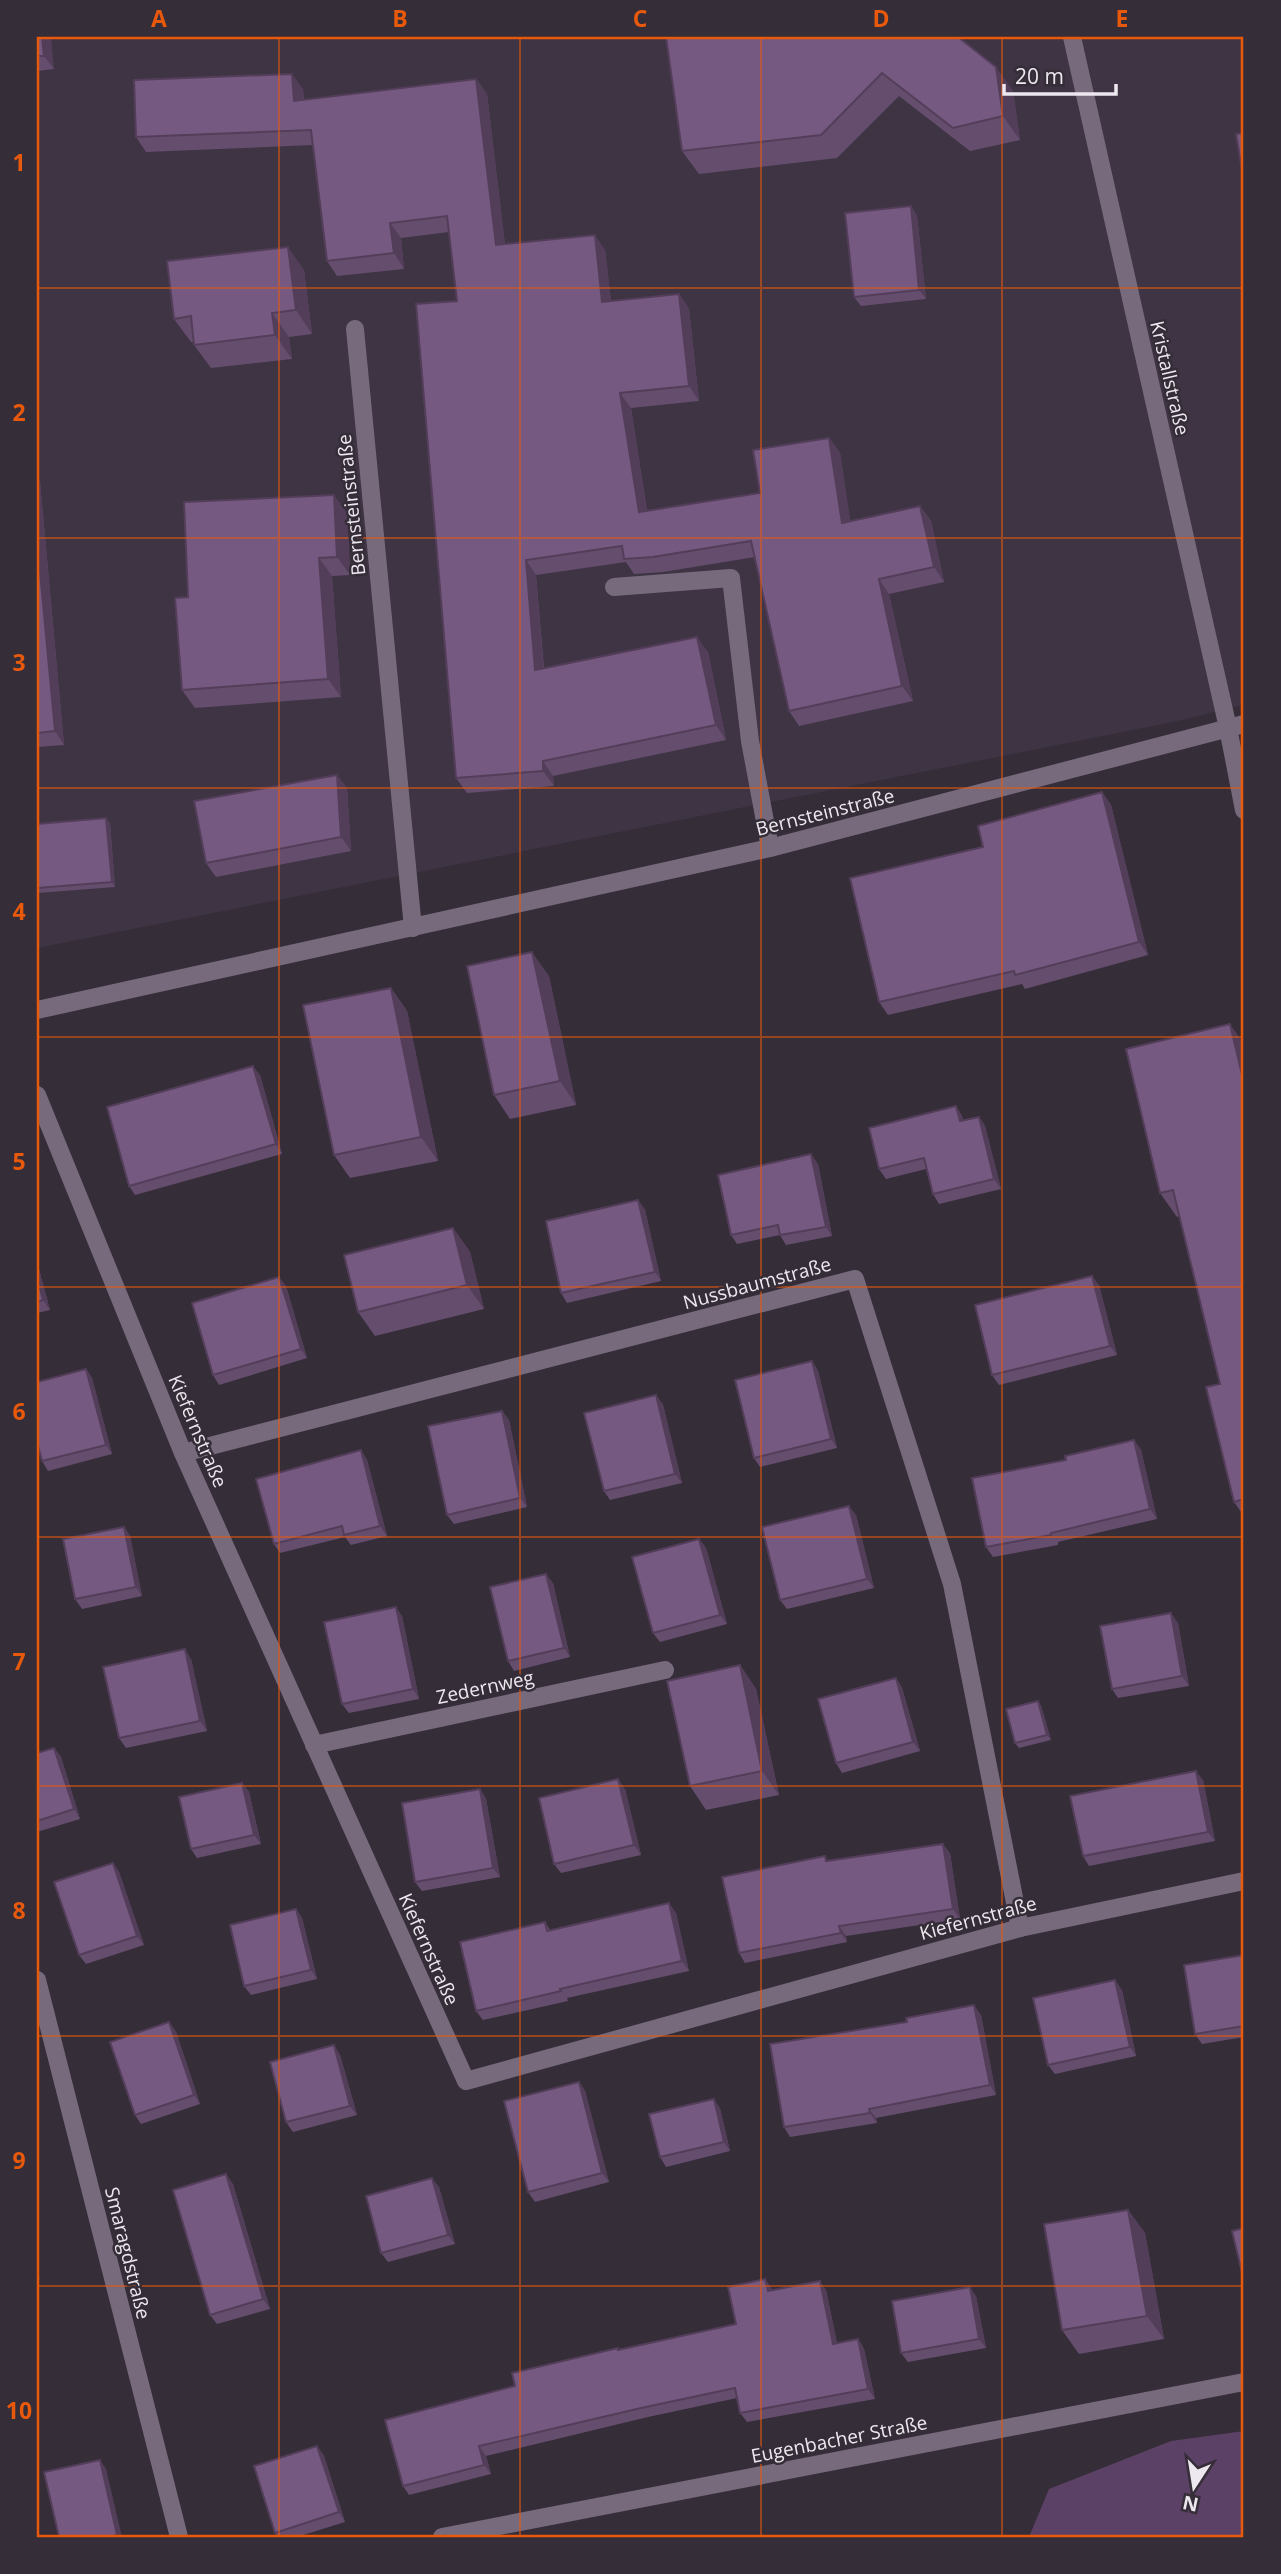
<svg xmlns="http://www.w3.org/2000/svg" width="1281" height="2574" font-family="'Open Sans',sans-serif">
<rect width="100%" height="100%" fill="#352d38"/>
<path fill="#3f3444" d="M37,37H1244V705L1173,722L37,948Z"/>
<path fill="#5b4165" d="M1244,2431V2537H1029L1049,2489L1171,2441Z"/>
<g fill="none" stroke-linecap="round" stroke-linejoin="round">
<g stroke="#776a7c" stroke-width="18">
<path d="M355,329L413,928"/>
<path d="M614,587L731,578L750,741L770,848"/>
</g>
<g stroke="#776a7c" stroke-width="18">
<path d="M1072,37L1228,728L1244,810"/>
<path d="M37,1095L183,1453L466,2081L1020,1928L1244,1881"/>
<path d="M183,1453L855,1279L952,1584L1020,1928"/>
<path d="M314,1745L665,1670"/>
<path d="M37,1980L179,2537"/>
<path d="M442,2537L1244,2382"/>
</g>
<path stroke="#776a7c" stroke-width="18" d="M37,1010L770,848L1244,724"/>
</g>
<g fill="#654d6e">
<path d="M37,37L54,69L37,71Z"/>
<path d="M666,37L1013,91L1020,140L970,151L899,96L837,158L699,174L682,151Z"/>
<path d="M476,79L487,94L505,245L605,250L611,301L679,294L689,309L699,401L631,408L647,511L760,493L829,438L840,453L850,521L920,506L931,521L944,582L889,594L913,701L799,726L789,711L755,557L663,572L634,574L626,562L536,575L544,668L708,652L726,740L553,776L554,786L467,793L456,778L457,301L449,232L401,238L404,269L337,276L327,261L313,145L146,152L136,137L303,89L304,100Z"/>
<path d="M911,206L917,216L926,299L861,306L854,297Z"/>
<path d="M304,270L312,334L289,337L292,359L211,368L194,345V342H191L174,319Z"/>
<path d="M37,477L40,482L64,745L37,747Z"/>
<path d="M347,513L350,575L332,576L341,697L195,708L182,690L188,597Z"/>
<path d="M347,788L351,851L216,877L206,863Z"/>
<path d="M1102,792L1111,805L1148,955L1025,989L1022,984L888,1015L879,1002L983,847Z"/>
<path d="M110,823L115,887L37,893V824Z"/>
<path d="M549,976L576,1105L510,1119L494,1095Z"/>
<path d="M391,988L407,1011L438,1161L350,1178L334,1155Z"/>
<path d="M1244,1044V1516L1234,1502L1220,1384L1179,1216L1177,1217L1160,1193Z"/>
<path d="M260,1075L282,1154L135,1195L129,1186Z"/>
<path d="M956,1106L962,1116L963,1120L979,1117L985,1126L1001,1189L939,1204L933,1194L926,1169L886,1179L879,1169Z"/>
<path d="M818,1164L832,1236L786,1245L780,1235L737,1244L731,1235Z"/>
<path d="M638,1200L645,1210L661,1281L567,1303L561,1293Z"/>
<path d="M453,1228L470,1252L484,1309L375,1336L358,1312Z"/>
<path d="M37,1262L50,1310L37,1313Z"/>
<path d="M1099,1285L1117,1355L999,1385L992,1375Z"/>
<path d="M286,1286L307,1358L219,1385L213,1375Z"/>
<path d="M812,1361L818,1371L837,1448L760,1467L754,1458Z"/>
<path d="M86,1369L92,1378L112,1454L48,1471L42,1461Z"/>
<path d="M656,1395L663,1405L682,1483L610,1500L604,1491Z"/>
<path d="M502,1411L509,1420L527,1507L454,1524L447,1515Z"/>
<path d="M1134,1440L1141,1450L1157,1519L1058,1542V1545L993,1557L986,1547L1066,1460Z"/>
<path d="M361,1450L367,1460L387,1536L351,1545L345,1537L280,1553L274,1544Z"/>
<path d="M856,1515L874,1588L787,1609L780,1600Z"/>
<path d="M124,1527L130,1536L142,1596L82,1609L75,1599Z"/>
<path d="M699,1539L706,1548L727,1624L660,1642L653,1633Z"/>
<path d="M553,1583L570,1657L514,1671L508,1661Z"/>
<path d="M402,1616L419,1699L349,1713L342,1704Z"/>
<path d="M1178,1623L1189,1686L1118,1698L1112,1689Z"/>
<path d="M191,1659L207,1731L126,1748L119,1738Z"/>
<path d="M740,1665L756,1689L779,1795L706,1810L690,1786Z"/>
<path d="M896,1678L902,1688L920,1751L842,1773L836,1763Z"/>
<path d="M1038,1701L1041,1706L1051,1740L1019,1748L1015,1743Z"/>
<path d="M54,1748L61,1757L80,1819L37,1832V1753Z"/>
<path d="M1203,1780L1215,1841L1089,1866L1083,1856Z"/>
<path d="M242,1783L249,1792L261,1844L197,1858L191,1849Z"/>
<path d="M480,1789L486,1799L500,1877L422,1891L415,1882Z"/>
<path d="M625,1789L641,1855L561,1873L554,1864Z"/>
<path d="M950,1853L960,1919L846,1936L847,1942L745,1963L739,1953L829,1861Z"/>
<path d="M113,1863L119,1872L144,1945L86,1964L79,1955Z"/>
<path d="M296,1909L302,1918L317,1979L251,1995L244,1986Z"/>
<path d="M676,1913L689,1971L567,1998L568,2001L483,2020L476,2011L545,1922L550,1930Z"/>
<path d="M1244,1955V2037L1202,2044L1195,2034Z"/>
<path d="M1122,1990L1136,2056L1055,2074L1048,2065Z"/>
<path d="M981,2015L996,2095L876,2118L877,2123L790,2137L784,2127Z"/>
<path d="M169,2022L176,2032L200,2104L141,2124L135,2115Z"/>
<path d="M334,2045L340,2055L357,2115L293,2132L286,2122Z"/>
<path d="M579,2082L585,2091L609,2182L535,2202L528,2192Z"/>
<path d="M720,2108L730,2151L666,2167L660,2157Z"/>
<path d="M233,2184L270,2309L217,2324L210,2315Z"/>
<path d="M439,2187L455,2244L388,2262L381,2253Z"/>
<path d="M1128,2210L1145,2233L1164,2339L1079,2354L1062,2330Z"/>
<path d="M765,2279L772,2290H826L837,2343L858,2339L864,2349L875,2399L747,2422L740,2413L737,2398L648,2417L486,2456L491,2474L409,2495L403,2486L515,2386L618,2348L619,2349L736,2324Z"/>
<path d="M976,2296L986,2348L908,2362L901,2353Z"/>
<path d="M317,2446L324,2456L345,2522L297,2537H278L275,2533Z"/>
</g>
<g fill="#533e5a">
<path d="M42,37H51L54,69L44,56Z"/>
<path d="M996,67L1013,91L1020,140L1003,116Z"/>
<path d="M292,74L303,89L304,116L294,101Z"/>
<path d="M476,79L487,94L507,261L496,245Z"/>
<path d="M911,206L917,216L926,299L919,290Z"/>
<path d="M390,223L401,238L404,269L394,253Z"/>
<path d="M595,235L605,250L613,317L602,302Z"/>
<path d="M288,247L304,270L312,334L296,310Z"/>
<path d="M679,294L689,309L699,401L689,386Z"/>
<path d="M272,313L289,337L292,359L275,335Z"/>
<path d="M620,393L631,408L649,527L639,512Z"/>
<path d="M829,438L840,453L853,538L842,523Z"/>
<path d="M37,477L40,482L64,745L55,731L37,540Z"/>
<path d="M334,495L347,513L350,575L337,557Z"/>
<path d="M920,506L931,521L944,582L934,567Z"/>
<path d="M319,558L332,576L341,697L328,679Z"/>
<path d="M526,560L536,575L545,685L535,670Z"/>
<path d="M879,579L889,594L913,701L902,686Z"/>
<path d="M697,637L708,652L726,740L716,725Z"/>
<path d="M543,761L553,776L554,786L543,771Z"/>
<path d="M337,775L347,788L351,851L341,837Z"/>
<path d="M1102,792L1111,805L1148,955L1139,942Z"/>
<path d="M106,818L110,823L115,887L112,882Z"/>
<path d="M532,952L549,976L576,1105L560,1081Z"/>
<path d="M391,988L407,1011L438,1161L421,1137Z"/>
<path d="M1230,1024L1244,1044V1083Z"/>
<path d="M253,1066L260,1075L282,1154L276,1144Z"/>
<path d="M956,1106L962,1116L966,1131L960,1121Z"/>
<path d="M979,1117L985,1126L1001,1189L994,1179Z"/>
<path d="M811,1154L818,1164L832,1236L826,1227Z"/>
<path d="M638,1200L645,1210L661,1281L655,1272Z"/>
<path d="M453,1228L470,1252L484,1309L467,1285Z"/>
<path d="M37,1262L50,1310L43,1300L37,1277Z"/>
<path d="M1092,1276L1099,1285L1117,1355L1110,1346Z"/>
<path d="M279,1277L286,1286L307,1358L301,1349Z"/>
<path d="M812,1361L818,1371L837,1448L831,1439Z"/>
<path d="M86,1369L92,1378L112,1454L106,1445Z"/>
<path d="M656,1395L663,1405L682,1483L675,1474Z"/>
<path d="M502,1411L509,1420L527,1507L520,1498Z"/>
<path d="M1134,1440L1141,1450L1157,1519L1150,1509Z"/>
<path d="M361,1450L367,1460L387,1536L380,1526Z"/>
<path d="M849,1506L856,1515L874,1588L867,1579Z"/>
<path d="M124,1527L130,1536L142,1596L136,1587Z"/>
<path d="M699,1539L706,1548L727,1624L720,1615Z"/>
<path d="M546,1574L553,1583L570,1657L564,1648Z"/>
<path d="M396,1607L402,1616L419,1699L413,1689Z"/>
<path d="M1171,1613L1178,1623L1189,1686L1182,1676Z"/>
<path d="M185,1649L191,1659L207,1731L200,1721Z"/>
<path d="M740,1665L756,1689L779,1795L762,1771Z"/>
<path d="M896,1678L902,1688L920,1751L913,1742Z"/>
<path d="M1038,1701L1041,1706L1051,1740L1047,1735Z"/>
<path d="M54,1748L61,1757L80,1819L74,1809Z"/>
<path d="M1196,1771L1203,1780L1215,1841L1208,1832Z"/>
<path d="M618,1779L625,1789L641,1855L634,1845Z"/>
<path d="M242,1783L249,1792L261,1844L254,1835Z"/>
<path d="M480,1789L486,1799L500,1877L493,1868Z"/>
<path d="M943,1844L950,1853L960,1919L953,1909Z"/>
<path d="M113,1863L119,1872L144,1945L137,1936Z"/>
<path d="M669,1903L676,1913L689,1971L682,1961Z"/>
<path d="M296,1909L302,1918L317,1979L311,1970Z"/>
<path d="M839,1926L846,1936L847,1942L841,1933Z"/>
<path d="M1115,1980L1122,1990L1136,2056L1130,2047Z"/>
<path d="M974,2005L981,2015L996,2095L990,2085Z"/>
<path d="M169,2022L176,2032L200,2104L194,2095Z"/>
<path d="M334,2045L340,2055L357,2115L350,2106Z"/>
<path d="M579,2082L585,2091L609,2182L602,2173Z"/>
<path d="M714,2099L720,2108L730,2151L724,2142Z"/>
<path d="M869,2109L876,2118L877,2123L870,2113Z"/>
<path d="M226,2174L233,2184L270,2309L263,2299Z"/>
<path d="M432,2178L439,2187L455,2244L448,2235Z"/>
<path d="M1128,2210L1145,2233L1164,2339L1147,2316Z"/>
<path d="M37,2263L40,2280L37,2275Z"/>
<path d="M765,2279L772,2289L774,2301L768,2291Z"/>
<path d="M820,2281L826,2290L839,2354L833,2344Z"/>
<path d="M970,2287L976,2296L986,2348L979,2339Z"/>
<path d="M858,2339L864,2349L875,2399L868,2389Z"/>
<path d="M317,2446L324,2456L345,2522L339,2512Z"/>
<path d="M479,2446L486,2456L491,2474L484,2465Z"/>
<path d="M100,2460L106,2469L122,2537H119L117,2535Z"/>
</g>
<g fill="#765980" stroke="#533e5a" stroke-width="2">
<path d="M37,37H42L44,56H37Z"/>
<path d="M666,37H958L996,67L1003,116L953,128L882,73L821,135L682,151Z"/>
<path d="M292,74L294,101L476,79L496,245L595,235L602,302L679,294L689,386L620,393L639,512L760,493L753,450L829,438L842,523L920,506L934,567L879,579L902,686L789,711L751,541L653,557L624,559L622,546L526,560L535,670L697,637L716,725L543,761V771L456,778L416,304L457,301L447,216L390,223L394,253L327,261L311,130L136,137L134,80Z"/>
<path d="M1244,133V182L1236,134Z"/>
<path d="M911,206L919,290L854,297L845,213Z"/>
<path d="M288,247L296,310L272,313L275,335L194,345L191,316L174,319L167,261Z"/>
<path d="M334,495L337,557L319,558L328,679L182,690L175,598L188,597L184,502Z"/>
<path d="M37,540L55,731L37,733Z"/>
<path d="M337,775L341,837L206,863L194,801Z"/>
<path d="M1102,792L1139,942L1015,975L1014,971L879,1002L850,878L983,847L978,826Z"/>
<path d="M106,818L112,882L37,888V824Z"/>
<path d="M532,952L560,1081L494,1095L467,966Z"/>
<path d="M391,988L421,1137L334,1155L303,1005Z"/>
<path d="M1230,1024L1244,1083V1499L1234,1502L1206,1387L1220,1384L1173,1190L1160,1193L1126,1049Z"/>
<path d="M253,1066L276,1144L129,1186L107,1107Z"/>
<path d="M956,1106L960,1121L979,1117L994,1179L933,1194L924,1158L879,1169L869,1128Z"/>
<path d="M811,1154L826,1227L780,1235L778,1225L731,1235L718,1175Z"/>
<path d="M638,1200L655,1272L561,1293L546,1221Z"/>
<path d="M453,1228L467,1285L358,1312L344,1255Z"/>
<path d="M1092,1276L1110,1346L992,1375L975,1305Z"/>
<path d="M37,1277L43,1300L37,1302Z"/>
<path d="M279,1277L301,1349L213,1375L192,1303Z"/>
<path d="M812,1361L831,1439L754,1458L735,1380Z"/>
<path d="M86,1369L106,1445L42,1461L37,1442V1382Z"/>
<path d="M656,1395L675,1474L604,1491L584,1413Z"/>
<path d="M502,1411L520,1498L447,1515L428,1426Z"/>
<path d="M1134,1440L1150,1509L1051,1533V1535L986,1547L972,1478L1066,1460L1065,1456Z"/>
<path d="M361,1450L380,1526L344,1535L342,1526L274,1544L256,1479Z"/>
<path d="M849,1506L867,1579L780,1600L762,1527Z"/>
<path d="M124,1527L136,1587L75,1599L63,1539Z"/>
<path d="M699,1539L720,1615L653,1633L632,1557Z"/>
<path d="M546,1574L564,1648L508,1661L490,1587Z"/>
<path d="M396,1607L413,1689L342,1704L324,1622Z"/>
<path d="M1171,1613L1182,1676L1112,1689L1100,1626Z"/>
<path d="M185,1649L200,1721L119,1738L103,1667Z"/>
<path d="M740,1665L762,1771L690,1786L667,1681Z"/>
<path d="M896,1678L913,1742L836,1763L818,1699Z"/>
<path d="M1038,1701L1047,1735L1015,1743L1006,1709Z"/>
<path d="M54,1748L74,1809L37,1821V1753Z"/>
<path d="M1196,1771L1208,1832L1083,1856L1070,1796Z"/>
<path d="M618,1779L634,1845L554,1864L539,1798Z"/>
<path d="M242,1783L254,1835L191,1849L179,1797Z"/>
<path d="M480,1789L493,1868L415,1882L402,1803Z"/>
<path d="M943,1844L953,1909L839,1926L841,1933L739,1953L722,1877L825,1856L826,1861Z"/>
<path d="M113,1863L137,1936L79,1955L54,1882Z"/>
<path d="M669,1903L682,1961L560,1989L561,1991L476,2011L460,1942L545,1922L547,1931Z"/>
<path d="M296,1909L311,1970L244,1986L230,1925Z"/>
<path d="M1244,1955V2026L1195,2034L1184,1965Z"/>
<path d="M1115,1980L1130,2047L1048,2065L1033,1998Z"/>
<path d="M974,2005L990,2085L869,2109L870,2113L784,2127L770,2044L907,2022L906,2018Z"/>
<path d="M169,2022L194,2095L135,2115L110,2042Z"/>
<path d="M334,2045L350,2106L286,2122L270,2062Z"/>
<path d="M579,2082L602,2173L528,2192L504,2101Z"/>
<path d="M714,2099L724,2142L660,2157L649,2114Z"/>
<path d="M226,2174L263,2299L210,2315L173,2190Z"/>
<path d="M432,2178L448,2235L381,2253L366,2196Z"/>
<path d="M1128,2210L1147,2316L1062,2330L1044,2224Z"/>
<path d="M1244,2228V2281L1232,2231Z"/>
<path d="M765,2279L768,2291L820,2281L833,2344L858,2339L868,2389L740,2413L735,2388L641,2408L479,2446L484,2465L403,2486L385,2420L515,2386L512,2373L618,2348V2350L736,2324L728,2287Z"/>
<path d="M970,2287L979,2339L901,2353L892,2301Z"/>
<path d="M317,2446L339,2512L275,2533L254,2466Z"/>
<path d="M100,2460L117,2535L109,2537H59L44,2472Z"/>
</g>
<path fill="none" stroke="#e8590c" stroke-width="2" stroke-opacity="0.55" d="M279,37V2537M520,37V2537M761,37V2537M1002,37V2537M37,288H1244M37,538H1244M37,788H1244M37,1037H1244M37,1287H1244M37,1537H1244M37,1786H1244M37,2036H1244M37,2286H1244"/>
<g text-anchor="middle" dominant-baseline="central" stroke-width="5" stroke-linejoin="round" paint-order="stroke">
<g font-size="19" fill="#ede8ef" stroke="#352d38">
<text transform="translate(1170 378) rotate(77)">Kristallstraße</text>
<text transform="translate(351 505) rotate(-96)">Bernsteinstraße</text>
<text transform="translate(825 812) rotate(-14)">Bernsteinstraße</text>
<text transform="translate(757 1283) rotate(-15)">Nussbaumstraße</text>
<text transform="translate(198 1431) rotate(67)">Kiefernstraße</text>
<text transform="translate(485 1687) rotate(-12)">Zedernweg</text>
<text transform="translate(978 1918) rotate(-15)">Kiefernstraße</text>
<text transform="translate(429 1949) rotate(66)">Kiefernstraße</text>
<text transform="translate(128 2253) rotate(76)">Smaragdstraße</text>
<text transform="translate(839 2439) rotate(-11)">Eugenbacher Straße</text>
</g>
</g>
<rect width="1281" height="2574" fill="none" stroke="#352d38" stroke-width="77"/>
<g transform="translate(1194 2487) rotate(192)" stroke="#352d38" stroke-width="5" paint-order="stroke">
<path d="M0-5L12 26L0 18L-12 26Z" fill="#ede8ef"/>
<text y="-10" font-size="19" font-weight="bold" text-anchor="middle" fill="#ede8ef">N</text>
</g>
<path d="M1004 84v10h112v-10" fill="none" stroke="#ede8ef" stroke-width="3.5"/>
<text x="1015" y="84" font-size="21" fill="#ede8ef" stroke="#352d38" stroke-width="5" paint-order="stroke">20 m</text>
<rect x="38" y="38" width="1204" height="2498" fill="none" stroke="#e8590c" stroke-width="2.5"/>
<g font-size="23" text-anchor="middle" font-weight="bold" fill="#e8590c">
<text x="159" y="27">A</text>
<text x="400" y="27">B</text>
<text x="640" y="27">C</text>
<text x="881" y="27">D</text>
<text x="1122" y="27">E</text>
<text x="19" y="171">1</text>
<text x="19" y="421">2</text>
<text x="19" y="671">3</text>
<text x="19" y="920">4</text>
<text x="19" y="1170">5</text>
<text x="19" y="1420">6</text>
<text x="19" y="1670">7</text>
<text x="19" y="1919">8</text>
<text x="19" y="2169">9</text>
<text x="19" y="2419">10</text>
</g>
</svg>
